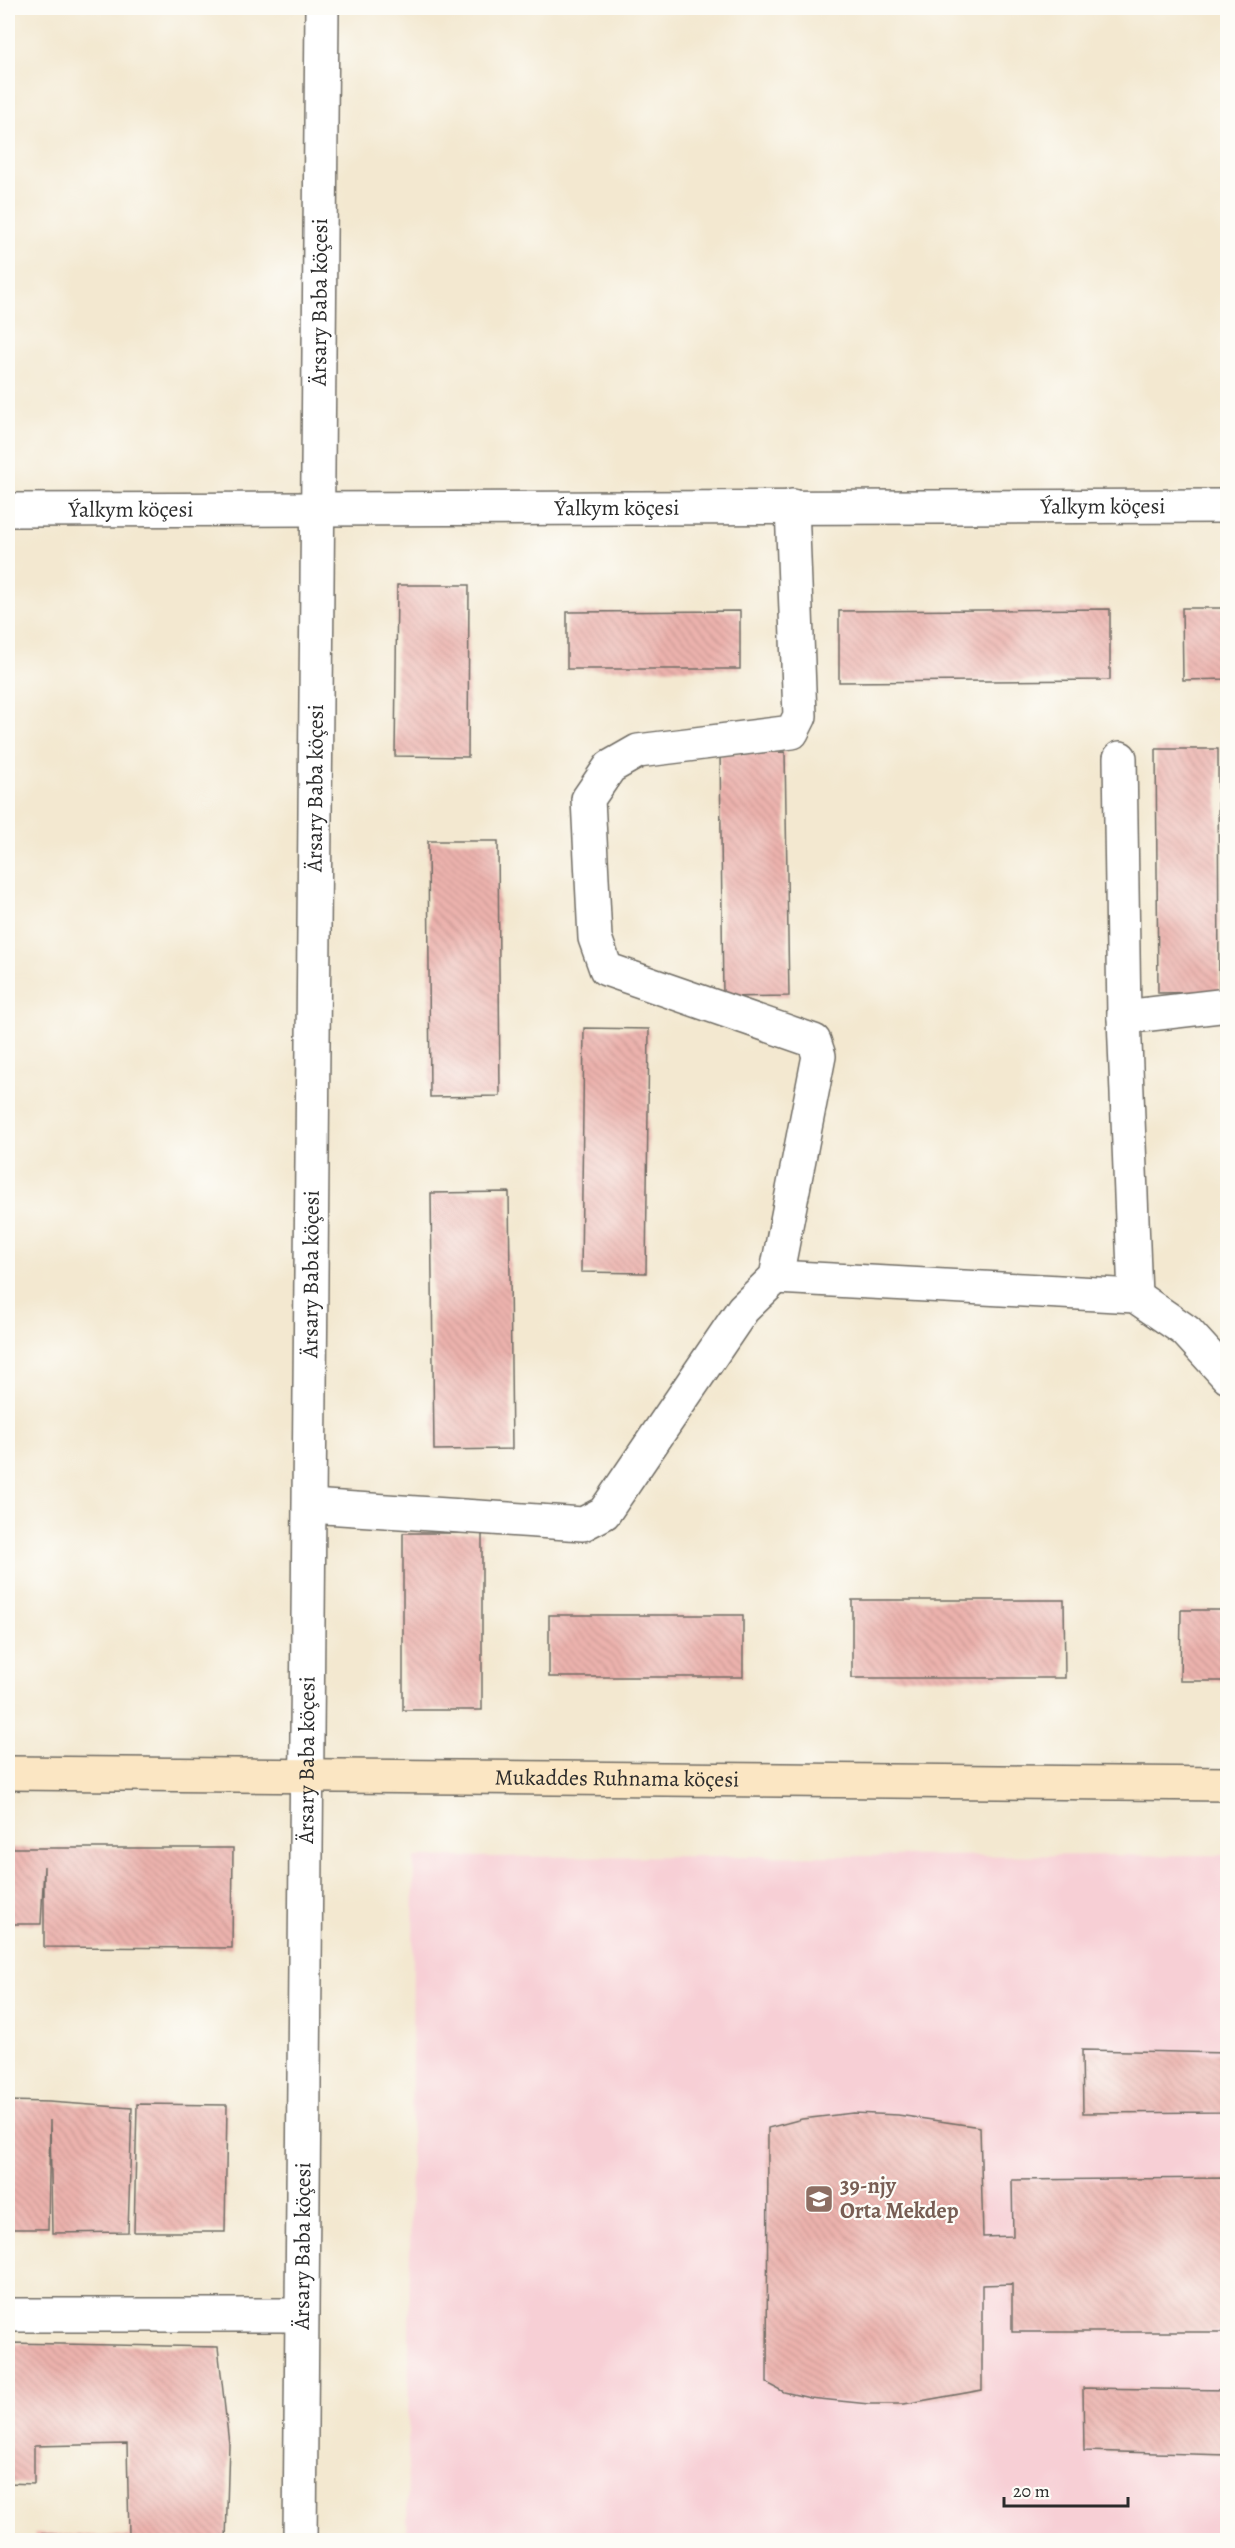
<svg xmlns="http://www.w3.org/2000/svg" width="1235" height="2548" font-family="Alegreya,serif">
<defs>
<pattern id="building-back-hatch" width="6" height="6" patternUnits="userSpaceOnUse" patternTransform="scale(1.5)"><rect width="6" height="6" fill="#ecb2ad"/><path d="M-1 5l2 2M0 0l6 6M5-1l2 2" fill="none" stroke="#cb9995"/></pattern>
</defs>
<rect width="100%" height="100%" fill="#fdfcf7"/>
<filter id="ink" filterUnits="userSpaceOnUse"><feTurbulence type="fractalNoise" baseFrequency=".0167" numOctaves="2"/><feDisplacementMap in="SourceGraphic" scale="12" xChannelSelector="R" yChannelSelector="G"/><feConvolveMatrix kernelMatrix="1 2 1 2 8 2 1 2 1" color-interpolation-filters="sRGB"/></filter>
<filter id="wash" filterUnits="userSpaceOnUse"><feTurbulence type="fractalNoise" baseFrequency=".008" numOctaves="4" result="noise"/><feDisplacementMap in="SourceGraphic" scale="24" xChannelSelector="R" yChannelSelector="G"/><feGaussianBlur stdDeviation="1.35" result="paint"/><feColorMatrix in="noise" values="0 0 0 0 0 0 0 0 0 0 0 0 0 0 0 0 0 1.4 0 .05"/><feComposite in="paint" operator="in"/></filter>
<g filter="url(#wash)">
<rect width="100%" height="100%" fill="#f3e8d0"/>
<path fill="#f7cfd5" d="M1227,1855V2540H407L414,1857Z"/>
<g id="blocks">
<g fill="url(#building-back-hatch)">
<path d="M397,585H469L468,757L395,756Z"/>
<path d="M1182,608H1228V679L1183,680Z"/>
<path d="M1110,609V680L839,682V611Z"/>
<path d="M740,611V669H567V612Z"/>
<path d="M1156,749H1218L1219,992L1158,993Z"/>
<path d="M785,752L789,996L723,997L720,753Z"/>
<path d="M428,841H498L500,1096L430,1097Z"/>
<path d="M584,1028L649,1029L646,1273L581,1272Z"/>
<path d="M509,1192L512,1449L434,1450L431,1193Z"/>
<rect x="403" y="1533" width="79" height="177"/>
<path d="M852,1600H1064L1065,1678H852Z"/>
<path d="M1181,1610H1228V1681H1180Z"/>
<rect x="549" y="1615" width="194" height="62"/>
<path d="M8,1848H233L232,1948L44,1947V1866L41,1924H8Z"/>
<path d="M1082,2050L1228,2053V2112L1083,2113Z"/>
<path d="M8,2101L49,2102L132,2108L128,2232L52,2233L50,2120L48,2229H8Z"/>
<path d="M137,2104L227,2105L225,2232H134Z"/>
<path d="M853,2113L898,2115L980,2127L983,2237L1013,2236L1012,2180L1228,2178V2332H1012V2284L982,2285V2390L904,2404H869L810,2398L784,2392L767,2383L768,2128L802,2119Z"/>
<path d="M8,2343L218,2347L229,2444L226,2540H34V2534L129,2536L127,2444L34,2446V2484L8,2483Z"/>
<path d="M1083,2388L1228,2390V2455L1084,2451Z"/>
</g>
</g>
</g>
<g filter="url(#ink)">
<use href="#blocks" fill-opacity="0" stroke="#716d65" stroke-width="1.5"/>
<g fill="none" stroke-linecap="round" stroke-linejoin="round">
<g stroke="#716d65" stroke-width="36">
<g id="street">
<path id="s1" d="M8,510L1228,506"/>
<path d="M1120,758L1124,1017"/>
<path d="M776,1277L1135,1296L1186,1331L1228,1377"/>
<path d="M1135,1296L1124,1017L1228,1005"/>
<path d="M310,1506L583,1524L604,1513L743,1309L776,1277L819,1056L814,1041L606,969L595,938L588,799L610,767L638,751L792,732L800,716L792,506"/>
<path d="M8,2315H301"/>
<path id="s2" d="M300,2540L322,8"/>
</g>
</g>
<g stroke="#716d65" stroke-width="36">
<g id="secondary">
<path id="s3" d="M8,1773L1228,1784"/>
</g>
</g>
<use href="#street" stroke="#fff" stroke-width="33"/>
<use href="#secondary" stroke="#fbe6c3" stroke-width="33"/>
</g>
</g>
<defs>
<g id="school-square" transform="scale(1.5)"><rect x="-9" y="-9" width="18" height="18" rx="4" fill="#8d6e63" stroke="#fdfcf7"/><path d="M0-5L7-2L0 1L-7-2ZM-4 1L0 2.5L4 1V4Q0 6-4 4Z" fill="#fff"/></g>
</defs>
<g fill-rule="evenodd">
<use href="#school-square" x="819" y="2199"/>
</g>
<g text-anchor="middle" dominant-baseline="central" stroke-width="4.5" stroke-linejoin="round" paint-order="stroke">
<g font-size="22" fill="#2b2b2b" stroke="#fdfcf7">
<text stroke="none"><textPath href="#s2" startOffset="2238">Ärsary Baba köçesi</textPath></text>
<text stroke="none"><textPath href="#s1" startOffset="1095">Ýalkym köçesi</textPath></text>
<text stroke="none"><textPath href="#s1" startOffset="609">Ýalkym köçesi</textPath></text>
<text stroke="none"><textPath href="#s1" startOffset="123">Ýalkym köçesi</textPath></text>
<text stroke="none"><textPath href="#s2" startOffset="1752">Ärsary Baba köçesi</textPath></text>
<text stroke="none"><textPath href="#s2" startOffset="1266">Ärsary Baba köçesi</textPath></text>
<text stroke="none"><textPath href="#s2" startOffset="780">Ärsary Baba köçesi</textPath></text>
<text stroke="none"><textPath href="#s3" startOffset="609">Mukaddes Ruhnama köçesi</textPath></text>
<text stroke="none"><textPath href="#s2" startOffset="294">Ärsary Baba köçesi</textPath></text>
</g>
<g font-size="22" font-weight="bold" fill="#785e54" stroke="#fdfcf7" text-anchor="start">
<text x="840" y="2186">39-njy<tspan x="840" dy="25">Orta Mekdep</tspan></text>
</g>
</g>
<rect width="1235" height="2548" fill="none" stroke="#fdfcf7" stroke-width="30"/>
<path d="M1004 2497v9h124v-9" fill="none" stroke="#2b2b2b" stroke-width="3"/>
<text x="1013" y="2497" font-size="18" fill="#2b2b2b" stroke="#fdfcf7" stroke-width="4.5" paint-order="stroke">20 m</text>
</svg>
